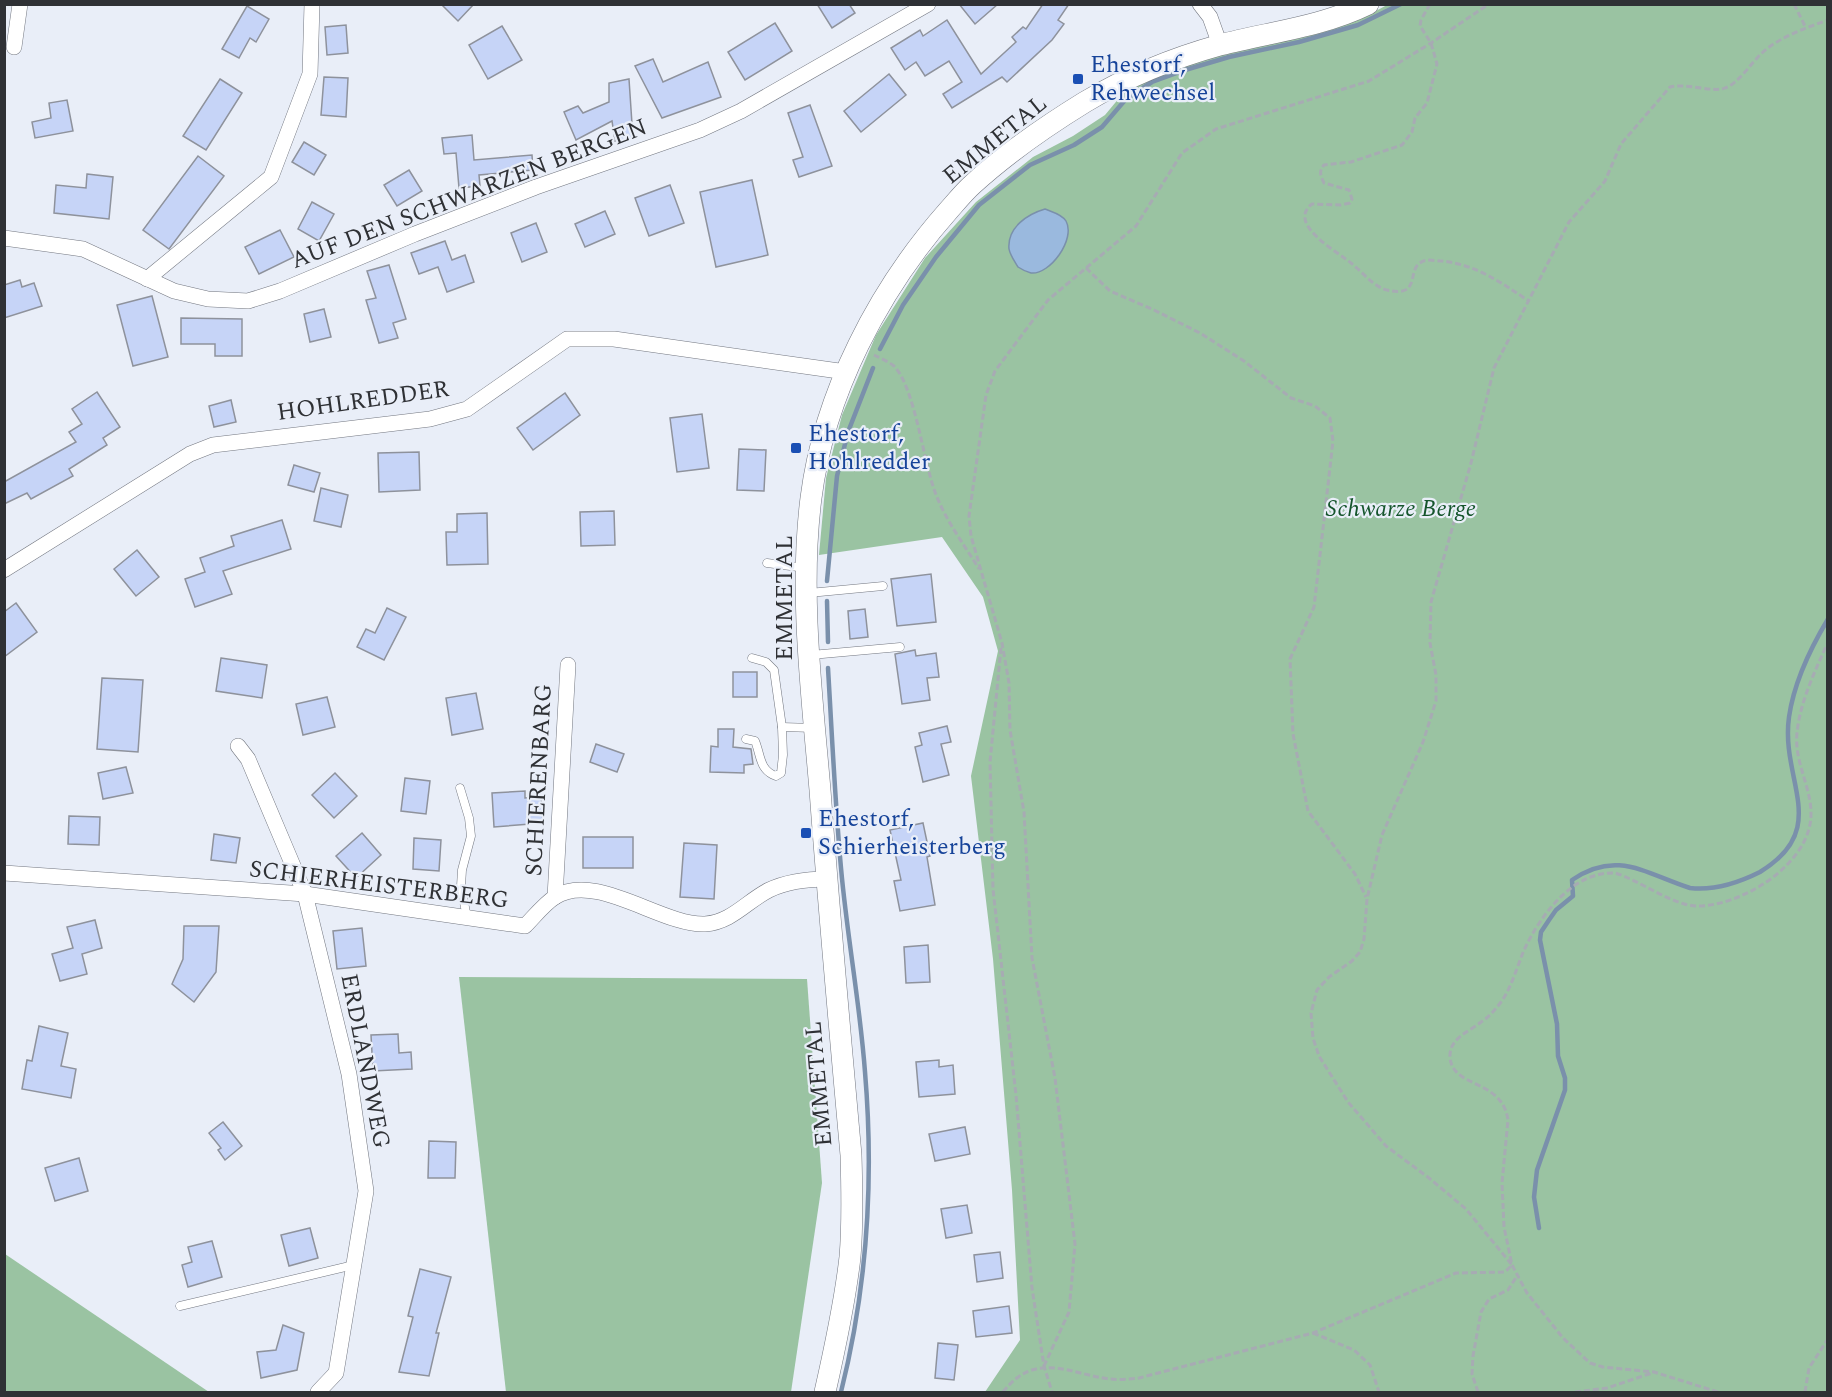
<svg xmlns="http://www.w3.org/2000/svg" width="1832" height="1397" font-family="Spectral,serif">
<rect width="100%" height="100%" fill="#e9eef8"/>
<g fill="#9ac3a2">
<path d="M1387,5H1827V1392H985L1020,1340L1012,1190L993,959L971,776L998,651L983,597L942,537L819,555L826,478L842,415L876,335L925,258L976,202L1033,157L1073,136L1105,115L1125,91L1180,66L1374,12Z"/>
<path d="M459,977L807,979L822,1183L791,1392H506Z"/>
<path d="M5,1254L209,1392H5Z"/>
</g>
<path fill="#9ab9de" stroke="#7a90ab" stroke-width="1.5" d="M1045,209C1052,212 1062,214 1066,221C1076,239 1050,275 1031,273C1027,272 1021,269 1018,267C1015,262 1010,255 1009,249C1007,227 1028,214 1045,209Z"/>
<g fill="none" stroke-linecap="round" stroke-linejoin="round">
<g stroke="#7a90ab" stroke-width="4.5">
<path d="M880,349L903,305L936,257L979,205L1030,165L1074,145L1102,127L1126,99L1152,82L1185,70L1229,57L1299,42L1358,25L1401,4"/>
<path d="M827,581L837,476L848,432L873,368"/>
<path d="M827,601L828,642"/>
<path d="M828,668C832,735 835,802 841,868C847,936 860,1004 865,1072C874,1179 867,1288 841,1392"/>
<path d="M1539,1228L1534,1197L1537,1170L1565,1090V1078L1558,1056L1557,1024L1540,940L1541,932L1549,920L1556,910L1573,896L1572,880C1617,849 1646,874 1690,888C1715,891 1738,883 1760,872C1832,828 1780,781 1789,717C1794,682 1810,649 1828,619"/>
</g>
</g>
<g fill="#c6d4f7" stroke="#8e929c" stroke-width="1.5">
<path d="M441,4H474L458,21Z"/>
<path d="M817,4H849L855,13L832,28Z"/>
<path d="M959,4H998L975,24Z"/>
<path d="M1043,4H1069L1058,20L1064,24L1052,40L1007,82L1002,77L952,108L943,94L962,82L949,61L925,76L916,62L905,70L891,48L920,30L923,36L947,20L981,74L1016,42L1012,37L1023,27L1026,29Z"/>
<path d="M247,6L269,19L256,42L250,38L239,58L222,49Z"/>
<path d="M775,23L792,51L745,80L728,52Z"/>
<path d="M346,25L348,53L327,55L325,27Z"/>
<path d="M502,26L522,60L488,79L469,45Z"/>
<path d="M653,59L663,82L708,62L721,97L662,118L635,66Z"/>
<path d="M889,74L906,95L861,132L844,111Z"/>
<path d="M324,77L348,78L346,117L321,115Z"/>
<path d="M220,79L242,93L206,150L183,136Z"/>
<path d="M629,79L633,139L615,141L612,121L576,140L564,112L578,106L583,113L609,102V83Z"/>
<path d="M67,100L73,131L35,138L32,122L51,118L49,103Z"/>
<path d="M810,105L832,166L799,177L793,160L803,157L788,113Z"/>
<path d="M472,135L474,160L532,155L533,170L479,175L480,186L459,188L456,153L444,154L442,138Z"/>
<path d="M304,142L326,155L314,175L292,162Z"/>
<path d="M198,156L224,176L169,249L143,230Z"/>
<path d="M409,170L422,191L397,206L384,185Z"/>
<path d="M87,174L113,177L109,219L54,213L56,185L86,188Z"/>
<path d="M752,180L768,255L716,267L700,192Z"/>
<path d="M670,185L684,223L649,236L635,198Z"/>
<path d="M312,202L334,214L319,241L298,229Z"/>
<path d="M605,211L615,234L585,247L575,224Z"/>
<path d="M536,223L547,252L522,262L511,233Z"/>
<path d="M280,230L294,257L259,274L245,247Z"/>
<path d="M445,241L452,260L465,255L474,282L447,292L438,267L419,274L411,253Z"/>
<path d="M389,265L406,319L393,323L398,338L379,343L366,300L376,298L367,271Z"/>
<path d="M20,280L22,287L34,283L42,306L4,318V285Z"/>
<path d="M152,296L168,357L133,366L117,305Z"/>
<path d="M324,309L331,337L310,342L304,314Z"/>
<path d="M181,318L242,319V356H215V344H181Z"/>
<path d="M97,392L120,427L103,438L107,445L69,469L73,476L31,499L27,493L4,504V482L76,442L69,432L82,424L72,409Z"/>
<path d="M565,393L580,415L533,450L517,428Z"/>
<path d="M231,400L236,422L214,427L209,406Z"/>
<path d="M702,414L709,468L677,472L670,418Z"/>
<path d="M739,449L766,450L764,491L737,490Z"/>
<path d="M419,452L420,490L379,492L378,453Z"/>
<path d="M294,465L320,473L314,492L288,485Z"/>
<path d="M321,488L348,495L341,527L314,521Z"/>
<path d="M614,511L615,545L581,546L580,512Z"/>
<path d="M487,513L488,564L447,565L446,532H457V514Z"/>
<path d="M282,520L291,549L223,571L232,594L195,607L185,579L205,572L200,558L234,546L231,536Z"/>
<path d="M137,550L159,577L136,596L114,569Z"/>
<path d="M931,574L936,622L897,626L891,579Z"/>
<path d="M16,603L37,632L4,657V612Z"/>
<path d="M387,608L406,617L384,660L357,647L366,629L375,633Z"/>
<path d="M865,609L868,637L850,639L848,611Z"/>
<path d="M915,650L916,656L936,653L939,677L927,678L930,700L902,704L895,654Z"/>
<path d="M221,658L267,665L262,698L216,691Z"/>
<rect x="733" y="672" width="24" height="25"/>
<path d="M102,678L143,680L138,752L97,749Z"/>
<path d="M476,693L483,729L452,735L446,698Z"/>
<path d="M327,697L335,727L303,735L296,704Z"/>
<path d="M947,726L951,742L941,744L949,775L923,782L915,747L922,745L919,733Z"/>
<path d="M718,729H734L733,747L751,749L753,764L744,765V773L710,772L711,746L718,747Z"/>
<path d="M596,744L624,754L617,772L590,762Z"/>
<path d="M126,767L133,793L103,799L98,773Z"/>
<path d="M335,773L357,796L334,818L312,795Z"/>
<path d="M405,778L430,781L426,814L401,811Z"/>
<path d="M525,791V798L541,797L543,823L494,827L492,793Z"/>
<path d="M69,816L100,817L99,845L68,844Z"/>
<path d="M923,823L930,856L927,857L935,905L900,911L894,881L901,880L890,830Z"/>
<path d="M362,833L381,855L356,878L336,856Z"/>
<path d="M214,834L240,838L236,863L211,860Z"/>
<rect x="583" y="837" width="50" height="31"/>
<path d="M414,838L441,840L439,871L413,869Z"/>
<path d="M684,843L717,845L714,899L680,897Z"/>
<path d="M95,920L102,948L82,954L87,974L60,981L52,954L73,948L67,927Z"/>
<path d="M184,926H219L216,972L194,1002L172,984L183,959Z"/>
<path d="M362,928L366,966L337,969L333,931Z"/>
<path d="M928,945L930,982L906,983L904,947Z"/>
<path d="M39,1026L68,1033L61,1066L76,1069L71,1098L22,1089L27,1060L32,1061Z"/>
<path d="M398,1034L399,1053L411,1052L412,1069L373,1071L371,1035Z"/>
<path d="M939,1060V1067L953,1065L955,1094L919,1097L916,1062Z"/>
<path d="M223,1122L242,1146L225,1160L218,1150L221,1148L209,1133Z"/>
<path d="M965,1127L970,1154L935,1161L929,1134Z"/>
<path d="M429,1141L456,1142L455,1178H428Z"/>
<path d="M79,1158L88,1191L55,1201L45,1168Z"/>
<path d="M967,1205L972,1233L946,1238L941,1209Z"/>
<path d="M310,1228L318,1258L289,1266L281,1235Z"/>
<path d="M212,1241L222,1277L188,1287L182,1265L192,1262L188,1247Z"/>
<path d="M1000,1252L1003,1278L977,1282L974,1255Z"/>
<path d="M420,1269L451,1277L436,1333H439L429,1376L399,1372L413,1317L408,1316Z"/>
<path d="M1009,1306L1012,1333L976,1337L973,1311Z"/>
<path d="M283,1325L304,1333L297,1370L261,1378L257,1352L276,1350Z"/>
<path d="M938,1343L958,1345L954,1380L935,1378Z"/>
</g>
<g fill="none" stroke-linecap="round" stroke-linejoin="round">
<g stroke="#737780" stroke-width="9">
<g id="lane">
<path d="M767,563L806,568"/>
<path d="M809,593L883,586"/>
<path d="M811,655L900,647"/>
<path d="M782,727L814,728"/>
<path d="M746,739L755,741C761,755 759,770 776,776L781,773L783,755L782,727L774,670L766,662L752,658"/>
<path d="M460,788L469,818L471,836L462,870L461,886L467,918"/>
<path d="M180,1306L354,1265"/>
</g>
</g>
<g stroke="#737780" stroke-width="16">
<g id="street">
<path d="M1200,4L1210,17L1220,45"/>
<path d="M14,47L20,4"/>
<path d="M4,238L83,249L174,291L208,299L248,301L280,291L415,234L536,187L700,130L741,111L928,4"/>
<path d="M147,279L271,177L310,74L312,4"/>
<path d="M4,570L190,454L213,445L430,419L467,409L567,339H614L846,372"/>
<path d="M238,746L248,759L305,894L349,1074L366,1191L336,1373L318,1392"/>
<path d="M4,873L305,894L525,926C534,917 544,904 555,897C596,871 662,926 705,924C732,922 747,901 769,890C788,881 807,879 827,879"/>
<path d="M555,897L568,665"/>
</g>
</g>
<g stroke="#737780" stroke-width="22">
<path id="secondary" d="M825,1392C835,1348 845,1302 850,1257C853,1223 852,1189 851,1155C840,1034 829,912 820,790C812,696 799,592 811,498C824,394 879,289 948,211C956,202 964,192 973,184C1007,153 1046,126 1085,102C1127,77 1173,58 1220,45C1270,32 1321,27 1368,4"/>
</g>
<g stroke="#a7abb3" stroke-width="3" stroke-dasharray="6 3" stroke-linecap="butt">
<path d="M1430,4L1421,20L1420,26L1431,43L1437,64L1427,103L1415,118L1412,132L1402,145L1351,162L1324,165C1319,171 1320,175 1324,183L1349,190L1352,199L1350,203L1341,205L1312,204C1286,224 1338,252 1351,263C1363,272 1372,286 1387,290C1421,298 1407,271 1420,263C1426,258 1435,261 1442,261C1477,265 1500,282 1529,301"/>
<path d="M1794,4L1806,28"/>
<path d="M1086,268L1110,291L1154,310L1200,333L1244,361L1291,398L1315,406L1330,418L1333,441L1314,607L1290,659L1293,734L1308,811L1355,874L1366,897"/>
<path d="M874,355C880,358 888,361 894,366C916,389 923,464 937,497C947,522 965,546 979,569"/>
<path d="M1001,648L990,762L993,889L1016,1095L1032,1288L1044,1366L1052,1392"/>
<path d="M1313,1333L1354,1350L1370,1365L1379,1392"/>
<path d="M1044,1366L1069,1312L1075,1244L1055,1078L1032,958L1024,812L1010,730L1009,683L1002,643L971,536L969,516L986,395L995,371L1048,300L1136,226L1182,153L1216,129L1369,81L1431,43L1489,4"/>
<path d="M1003,1392C1036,1350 1069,1374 1110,1379C1119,1380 1130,1379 1139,1378L1313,1333L1456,1273L1505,1272L1512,1265L1466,1209L1429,1178L1386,1146L1348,1102L1319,1056L1313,1038L1311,1013L1317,990L1329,977L1352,961L1360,952L1364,939L1367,899L1382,835L1423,742L1436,701V675L1430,643L1431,602L1471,463L1494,368L1569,222L1605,181L1621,144L1670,87C1688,83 1714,93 1725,88C1738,84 1752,62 1762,53C1779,37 1806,28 1828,20"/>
<path d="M1478,1392L1472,1374L1473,1356L1481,1312L1489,1299L1508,1290L1517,1276"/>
<path d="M1575,1392L1607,1388L1652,1373"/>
<path d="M1718,1392L1654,1372L1603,1367L1590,1363L1563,1338L1527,1293L1512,1265L1504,1227L1502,1183L1508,1120C1502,1078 1452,1089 1450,1057C1449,1038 1469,1032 1481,1022C1489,1017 1495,1010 1501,1002C1512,987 1517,966 1525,948C1541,915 1573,871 1615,873C1639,880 1672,905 1696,906C1741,907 1811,864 1811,814C1811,786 1794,762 1797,733C1800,702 1815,671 1828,642"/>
<path d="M1805,1392L1809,1368L1828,1339"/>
</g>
<use href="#lane" stroke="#fff" stroke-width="8"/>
<use href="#street" stroke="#fff" stroke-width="15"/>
<use href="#secondary" stroke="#fff" stroke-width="21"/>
</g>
<g fill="#1a4fb4" stroke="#e9eef8" stroke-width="2">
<rect x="1072" y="73" width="12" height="12" rx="3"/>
<rect x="790" y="442" width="12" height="12" rx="3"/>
<rect x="800" y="827" width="12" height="12" rx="3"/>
</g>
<g text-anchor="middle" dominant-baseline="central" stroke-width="4.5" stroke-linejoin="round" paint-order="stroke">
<g font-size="24" fill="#164399" stroke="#e9eef8" text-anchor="start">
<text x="1090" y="65">Ehestorf,<tspan x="1090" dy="28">Rehwechsel</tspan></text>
<text x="808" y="434">Ehestorf,<tspan x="808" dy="28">Hohlredder</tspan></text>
<text x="818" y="819">Ehestorf,<tspan x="818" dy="28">Schierheisterberg</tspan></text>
</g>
<g font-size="24" fill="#2f3135" stroke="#e9eef8">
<text transform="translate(995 140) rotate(-39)">EMMETAL</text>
<text transform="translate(469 194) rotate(-21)">AUF DEN SCHWARZEN BERGEN</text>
<text transform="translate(363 401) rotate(-8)">HOHLREDDER</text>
<text transform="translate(785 598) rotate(-90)">EMMETAL</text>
<text transform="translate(539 780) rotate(-87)">SCHIERENBARG</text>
<text transform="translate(379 885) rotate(7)">SCHIERHEISTERBERG</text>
<text transform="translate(365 1061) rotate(79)">ERDLANDWEG</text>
<text transform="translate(819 1084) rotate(-95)">EMMETAL</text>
</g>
<g font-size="24" font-style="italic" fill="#15552c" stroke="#e9eef8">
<text x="1401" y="509">Schwarze Berge</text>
</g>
</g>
<rect width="1832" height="1397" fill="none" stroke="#2f3135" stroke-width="12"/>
</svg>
